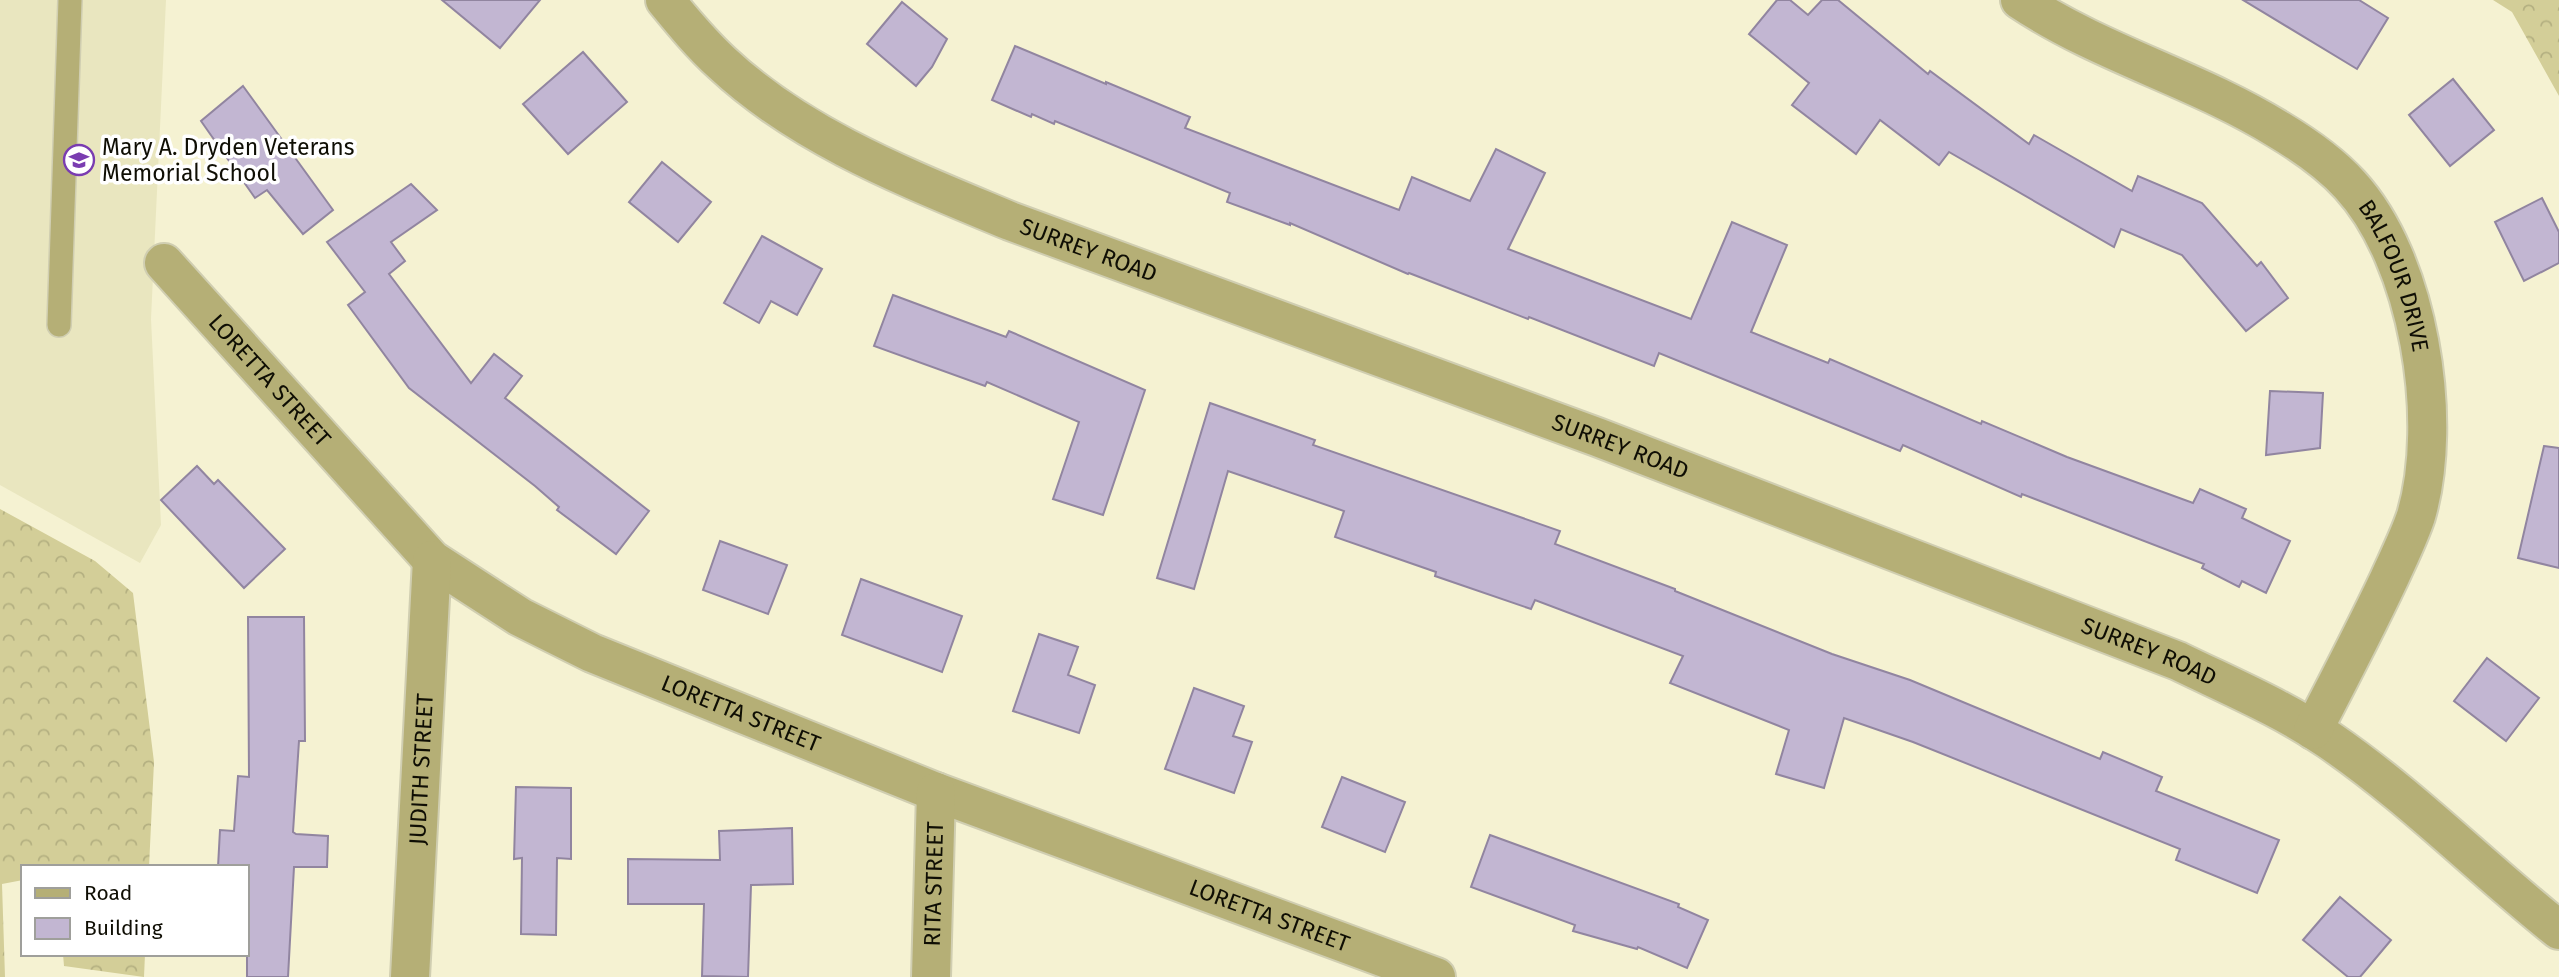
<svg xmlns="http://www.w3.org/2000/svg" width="2559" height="977" font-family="'Fira Sans',sans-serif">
<defs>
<pattern id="forest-crowns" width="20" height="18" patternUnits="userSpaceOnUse" patternTransform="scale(1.75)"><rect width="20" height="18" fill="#d3ce98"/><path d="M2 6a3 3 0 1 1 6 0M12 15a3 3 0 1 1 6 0" fill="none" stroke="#b4b081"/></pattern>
</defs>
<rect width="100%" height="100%" fill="#f5f2d2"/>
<path fill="#e9e6bf" d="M0,0H166L151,319L161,525L140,563L0,485Z"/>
<g fill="url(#forest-crowns)">
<path d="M2493,0H2559V96L2512,12Z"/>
<path d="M0,509L95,561L133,593L154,762L149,867H23V880L2,884L5,977H0Z"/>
<path d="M63,954H145L144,977L64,966Z"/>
</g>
<g fill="#c2b6d2" stroke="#9185a0" stroke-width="2">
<path d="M442,0H540L500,48Z"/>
<path d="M1777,0H1790L1808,15L1822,0H1838L1928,74L1930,71L2029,144L2034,135L2132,191L2138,176L2202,203L2257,266L2261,262L2288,298L2246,331L2182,255L2121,229L2114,247L1949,152L1939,165L1880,120L1856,154L1792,105L1809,83L1749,34Z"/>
<path d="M2243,0H2359L2388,18L2357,69Z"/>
<path d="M902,2L947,39L932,67L916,86L867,44Z"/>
<path d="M1015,46L1106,84V82L1190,117L1185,128L1399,210L1412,177L1470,201L1496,149L1545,173L1508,249L1691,319L1732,222L1787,245L1751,332L1828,363L1830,359L1981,424L1982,421L2067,457L2193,503L2200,489L2246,509L2242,518L2290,541L2266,593L2242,581L2239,587L2202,568L2204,564L2022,494L2021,497L1903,445L1900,451L1659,353L1654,366L1529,317L1528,319L1409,273L1408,274L1290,223V225L1227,202L1230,193L1055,121L1054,124L1032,114L1031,117L992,100Z"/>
<path d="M583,52L627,102L568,154L523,104Z"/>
<path d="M2453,79L2494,130L2450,166L2409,115Z"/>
<path d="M243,86L333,210L303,234L267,190L255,198L201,121Z"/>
<path d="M662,162L711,202L678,242L629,202Z"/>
<path d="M411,184L437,210L391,242L405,261L389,274L471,383L494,354L522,376L505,398L649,511L616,554L557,510L559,507L535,486L409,388L348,305L365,292L327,242Z"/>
<path d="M2542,198L2559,232V263L2524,281L2495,222Z"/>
<path d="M762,236L822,269L797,315L771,301L759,323L724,303Z"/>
<path d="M893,295L1006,337L1009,331L1145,390L1103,515L1053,499L1079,422L987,382L985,386L874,346Z"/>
<path d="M2270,391L2323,393L2320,448L2266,455Z"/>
<path d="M1210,403L1315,440L1313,445L1560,531L1555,544L1675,589V591L1832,654L1910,680L2100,759L2103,752L2162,777L2156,791L2279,840L2257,893L2176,860L2180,849L1913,742L1844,718L1824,788L1776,774L1789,730L1670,683L1683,656L1535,600L1531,609L1435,576L1436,572L1335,537L1344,511L1228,471L1194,589L1157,578Z"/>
<path d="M2544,446L2559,448V568L2518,558Z"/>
<path d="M197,466L214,484L218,480L285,549L244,588L161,500Z"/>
<path d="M720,541L787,565L768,614L703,590Z"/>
<path d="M861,579L962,616L942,672L842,635Z"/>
<path d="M248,617H304L305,741H299L293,832L296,834L328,836L327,867H294L288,977H247V867H218L220,830L234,831L238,776L249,777Z"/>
<path d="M1039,634L1078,647L1068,675L1095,685L1079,733L1013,711Z"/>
<path d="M2487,658L2539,698L2506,741L2454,701Z"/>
<path d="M1194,688L1244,706L1233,736L1252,742L1234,793L1165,769Z"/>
<path d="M1342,777L1405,802L1385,852L1322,827Z"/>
<path d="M516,787L571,788V859L557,858L556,935L521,934L522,858L514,859Z"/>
<path d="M792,828L793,884L751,885L748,977L702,976L704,904H628V859L720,860L719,831Z"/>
<path d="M1490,835L1679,904L1678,907L1708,920L1687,968L1638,947L1637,949L1573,931L1575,925L1471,887Z"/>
<path d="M2340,897L2391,940L2360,977H2348L2303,940Z"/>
</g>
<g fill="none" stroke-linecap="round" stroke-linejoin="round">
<g stroke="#d0ceb1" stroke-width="26">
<path id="lane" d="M59,325L70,0"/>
</g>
<g stroke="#d0ceb1" stroke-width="42">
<g id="street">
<path id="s1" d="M665,0C683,22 701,44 722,63C802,138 910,179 1010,221L1597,437L2178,661C2229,686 2282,708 2329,740C2411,796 2481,868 2559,930"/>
<path id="s2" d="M2020,0C2101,54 2197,79 2279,130C2304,145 2330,163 2350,185C2419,260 2444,420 2416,516C2409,537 2398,559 2389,579C2365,630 2339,680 2313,730"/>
<path id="s3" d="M164,263L432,560L520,617L592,653L936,792L1436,977"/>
<path id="s4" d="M410,977L432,560"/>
<path id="s5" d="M931,977L936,792"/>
</g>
</g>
<use href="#lane" stroke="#b5af76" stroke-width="23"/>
<use href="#street" stroke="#b5af76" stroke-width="38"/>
</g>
<defs>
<g id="school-ring" transform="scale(1.575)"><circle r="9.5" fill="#fff" stroke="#7a3cb1" stroke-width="1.5"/><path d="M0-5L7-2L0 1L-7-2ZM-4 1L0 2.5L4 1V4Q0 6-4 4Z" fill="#7a3cb1"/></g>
</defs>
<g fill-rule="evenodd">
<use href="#school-ring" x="79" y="160"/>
</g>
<g text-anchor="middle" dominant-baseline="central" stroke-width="7" stroke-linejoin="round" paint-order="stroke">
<g font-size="23" fill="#0f0e04" stroke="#fff" text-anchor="start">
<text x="102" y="147">Mary A. Dryden Veterans<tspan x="102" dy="26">Memorial School</tspan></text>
</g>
<g font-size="23" fill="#0f0e04" stroke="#fff">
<text stroke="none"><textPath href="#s1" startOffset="499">SURREY ROAD</textPath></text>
<text stroke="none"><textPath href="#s2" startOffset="483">BALFOUR DRIVE</textPath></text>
<text stroke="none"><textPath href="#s3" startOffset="158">LORETTA STREET</textPath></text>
<text stroke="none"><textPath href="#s1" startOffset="1066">SURREY ROAD</textPath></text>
<text stroke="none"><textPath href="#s1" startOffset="1633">SURREY ROAD</textPath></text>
<text stroke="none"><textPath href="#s3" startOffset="746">LORETTA STREET</textPath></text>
<text stroke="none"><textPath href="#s4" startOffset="208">JUDITH STREET</textPath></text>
<text stroke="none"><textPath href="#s5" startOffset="93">RITA STREET</textPath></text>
<text stroke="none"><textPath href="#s3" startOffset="1312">LORETTA STREET</textPath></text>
</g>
</g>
<rect x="21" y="865" width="228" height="91" fill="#ffffff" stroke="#9f9f9b" stroke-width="2"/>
<rect x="35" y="888" width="35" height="10" fill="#b5af76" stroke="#9f9f9b" stroke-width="2"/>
<text x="84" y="900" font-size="21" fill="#0f0e04">Road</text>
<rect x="35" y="918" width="35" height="21" fill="#c2b6d2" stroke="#9f9f9b" stroke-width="2"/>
<text x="84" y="935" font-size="21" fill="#0f0e04">Building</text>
</svg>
